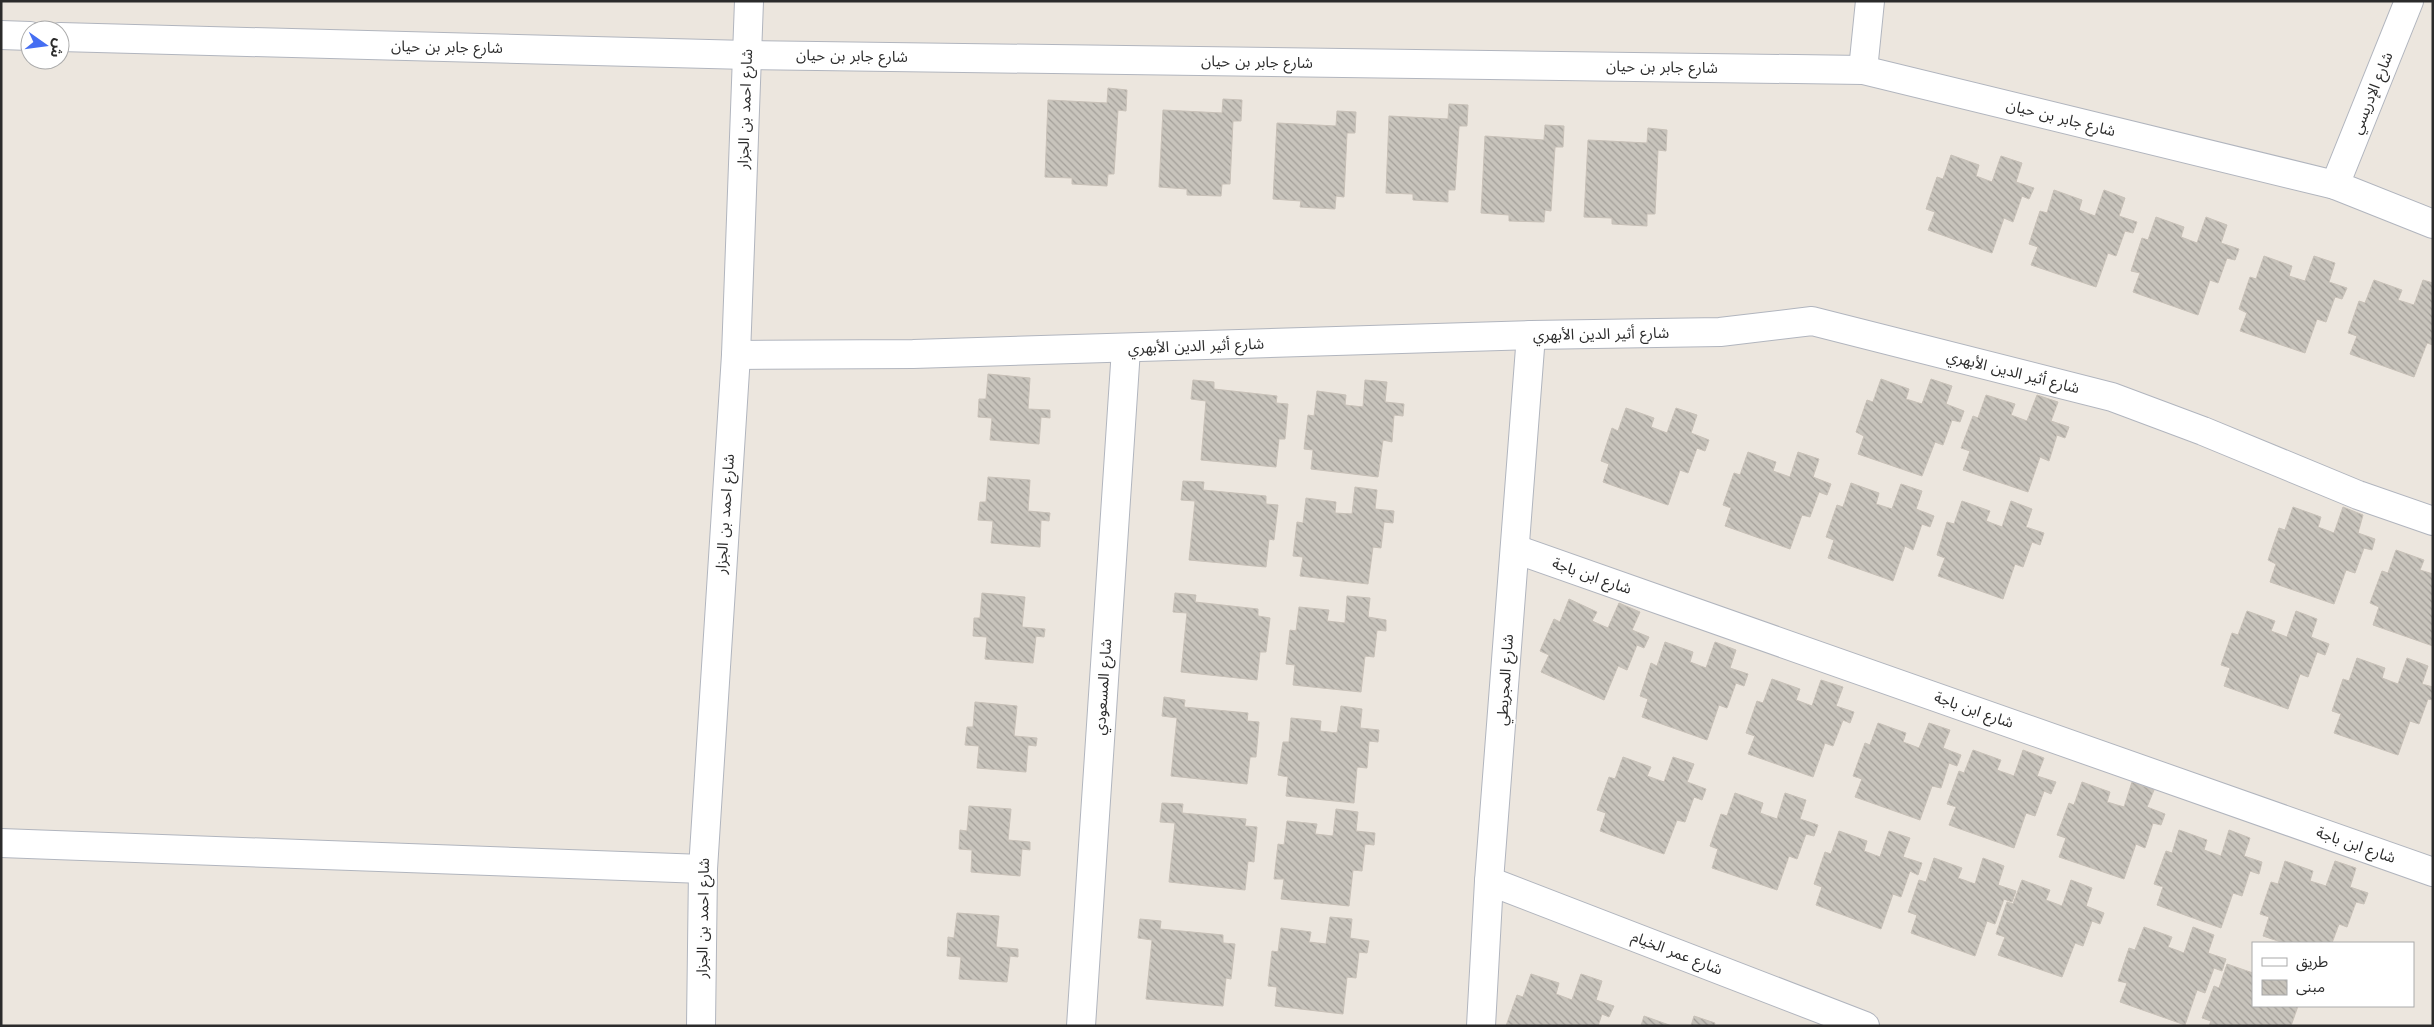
<svg xmlns="http://www.w3.org/2000/svg" width="2434" height="1027" font-family="'Work Sans','Noto Sans Arabic',sans-serif">
<defs>
<pattern id="building-back-hatch" width="6" height="6" patternUnits="userSpaceOnUse" patternTransform="scale(1.25)"><rect width="6" height="6" fill="#c8c4bc"/><path d="M-1 5l2 2M0 0l6 6M5-1l2 2" fill="none" stroke="#a39f99"/></pattern>
</defs>
<rect width="100%" height="100%" fill="#ece6de"/>
<g fill="url(#building-back-hatch)" stroke="#c8c1b8">
<path d="M1108,88L1127,90L1126,111L1118,110L1114,174H1108L1107,186L1072,184V178L1045,177L1048,100L1107,103Z"/>
<path d="M1223,99L1242,100L1241,121H1233L1230,184H1222L1221,196L1187,195V189L1159,187L1163,110L1222,113Z"/>
<path d="M1449,104L1468,105L1467,126H1459L1455,190H1448V202L1413,200V194L1386,193L1389,116L1448,119Z"/>
<path d="M1337,111L1356,112L1355,133H1347L1344,197L1336,196L1335,209L1300,207L1301,201L1273,199L1277,123L1336,126Z"/>
<path d="M1545,125L1564,126L1563,147H1555L1551,211L1545,210L1544,222L1509,221V215L1481,213L1485,136L1544,140Z"/>
<path d="M1648,128L1667,130L1666,151L1658,150L1655,214H1647V226L1612,224V218L1584,217L1588,140L1647,143Z"/>
<path d="M1951,155L1979,165L1976,176L1992,182L2001,156L2022,163L2016,182L2034,188L2029,199L2022,196L2013,222L2004,218L1992,253L1928,230L1935,212L1926,209L1937,177L1943,179Z"/>
<path d="M2054,190L2082,200L2079,210L2095,216L2104,190L2125,198L2119,216L2137,222L2133,233L2125,231L2116,256L2108,253L2096,287L2031,265L2038,247L2029,244L2040,211L2047,213Z"/>
<path d="M2156,217L2184,227L2181,237L2197,243L2206,217L2227,225L2221,243L2239,249L2235,260L2227,258L2218,283L2210,280L2198,315L2133,292L2140,273L2131,271L2142,238L2148,240Z"/>
<path d="M2264,256L2292,266L2289,276L2305,281L2314,256L2335,263L2329,282L2347,288L2342,299L2335,297L2326,322L2317,319L2305,353L2240,331L2247,313L2239,309L2250,277L2256,279Z"/>
<path d="M2374,280L2402,290L2398,300L2414,305L2423,280L2433,283V345L2427,343L2414,377L2350,354L2357,336L2348,333L2359,301L2365,303Z"/>
<path d="M988,374L1030,378L1028,409L1050,410V418L1041,417L1039,444L990,440L992,418L978,417L979,399H986Z"/>
<path d="M1881,379L1909,389L1906,399L1922,404L1931,379L1952,386L1946,404L1964,411L1960,422L1952,420L1943,445L1935,442L1922,476L1858,454L1864,436L1856,432L1867,400L1873,402Z"/>
<path d="M1193,380L1214,382V389L1277,396L1276,403L1288,404L1285,439H1279L1276,467L1201,460L1206,401L1191,399Z"/>
<path d="M1365,380L1387,382L1385,402L1404,404L1403,416L1394,415L1392,442L1383,440L1378,477L1311,469L1313,450L1304,449L1308,415L1314,416L1317,391L1346,395L1345,405L1363,407Z"/>
<path d="M1986,395L2015,404L2011,415L2027,421L2037,395L2058,402L2051,421L2069,427L2065,438L2057,435L2049,461L2040,457L2028,492L1963,470L1970,451L1961,448L1973,416L1978,418Z"/>
<path d="M1626,408L1654,418L1651,427L1667,433L1676,408L1697,415L1691,433L1709,440L1705,451L1697,448L1688,473L1680,470L1668,505L1603,482L1609,464L1601,461L1612,428L1618,431Z"/>
<path d="M1748,452L1776,462L1773,471L1790,477L1798,452L1819,459L1813,477L1831,484L1827,495L1819,492L1810,517L1802,515L1790,549L1725,526L1731,508L1723,505L1734,473L1740,475Z"/>
<path d="M988,477L1030,480L1028,511L1050,513L1049,521L1041,520L1040,547L991,543L993,521L978,520L980,502H986Z"/>
<path d="M1183,481L1204,482L1203,490L1266,496V504L1278,505L1274,540L1269,539L1266,567L1189,560L1195,501L1181,500Z"/>
<path d="M1851,483L1879,493L1876,504L1892,509L1901,484L1922,491L1916,509L1934,516L1930,527L1922,524L1913,550L1905,546L1893,581L1828,558L1834,540L1826,537L1837,505L1843,507Z"/>
<path d="M1355,487L1377,490L1375,509L1394,511L1393,523L1384,522L1381,548L1373,547L1368,584L1300,576L1303,557L1293,556L1297,522L1303,523L1306,498L1336,502L1335,513L1352,514Z"/>
<path d="M1962,501L1990,511L1986,521L2002,527L2011,501L2032,509L2026,527L2044,533L2040,545L2032,542L2023,567L2015,564L2003,599L1938,576L1945,558L1937,555L1947,522L1954,524Z"/>
<path d="M2293,507L2321,517L2318,527L2334,533L2343,507L2363,515L2358,533L2375,539L2372,550L2364,548L2355,573L2346,570L2334,604L2270,582L2276,564L2268,560L2279,528L2285,530Z"/>
<path d="M2396,550L2424,560L2420,570L2433,574V646L2373,625L2379,607L2370,603L2382,571L2388,573Z"/>
<path d="M982,593L1025,597L1022,627L1045,629L1044,637L1036,636L1033,663L985,659L987,637L973,636L974,618H980Z"/>
<path d="M1175,593L1196,595L1195,602L1258,609V616L1270,618L1266,652H1260L1257,680L1181,672L1187,613L1173,612Z"/>
<path d="M1347,596L1370,598L1368,617L1386,620V631L1377,630L1374,657L1365,656L1361,692L1293,685L1295,665L1286,664L1290,630L1296,631L1299,607L1329,610L1327,621L1345,623Z"/>
<path d="M1569,599L1597,612L1592,621L1608,628L1619,603L1640,612L1632,630L1649,637L1644,648L1637,645L1627,670L1618,666L1604,700L1541,672L1549,655L1540,651L1554,619L1560,622Z"/>
<path d="M2247,611L2275,621L2271,631L2287,637L2296,611L2317,619L2311,637L2329,644L2325,655L2317,652L2308,677L2300,674L2288,709L2224,686L2230,668L2221,665L2232,633L2238,635Z"/>
<path d="M1665,642L1693,652L1690,662L1706,668L1715,642L1736,650L1730,668L1748,674L1744,686L1736,683L1727,708L1719,705L1707,740L1642,717L1648,699L1640,696L1651,663L1657,666Z"/>
<path d="M2357,658L2385,668L2382,678L2398,684L2407,658L2428,666L2422,684L2433,687V700L2428,699L2419,724L2410,721L2398,755L2334,733L2341,714L2332,711L2343,679L2349,681Z"/>
<path d="M1772,679L1800,689L1796,700L1812,706L1821,680L1843,687L1836,706L1854,712L1850,723L1843,720L1833,746L1825,743L1813,777L1748,754L1755,736L1746,733L1757,701L1763,703Z"/>
<path d="M1164,697L1185,700L1184,707L1248,713L1247,721L1259,722L1256,757H1250L1247,784L1171,776L1177,718L1162,716Z"/>
<path d="M975,702L1017,706L1014,736L1037,738L1036,746L1028,745L1026,772L977,768L979,746L965,745L967,727H973Z"/>
<path d="M1341,706L1362,709L1360,728L1379,730L1378,742L1369,741L1367,768L1357,767L1354,803L1286,796L1288,777L1278,775L1283,742H1289L1291,718L1321,721L1320,731L1337,733Z"/>
<path d="M1878,723L1906,733L1903,742L1919,748L1929,723L1950,730L1943,748L1961,755L1957,766L1949,763L1941,788L1932,786L1920,820L1855,797L1862,779L1853,776L1865,743L1870,745Z"/>
<path d="M1973,750L2001,760L1997,770L2014,776L2023,750L2044,758L2037,776L2056,782L2051,794L2044,791L2035,816L2026,813L2014,848L1949,825L1956,807L1947,804L1959,771L1964,773Z"/>
<path d="M1623,757L1651,767L1647,776L1664,782L1673,757L1694,764L1687,782L1706,789L1702,800L1694,797L1685,822L1677,820L1664,854L1600,831L1606,813L1597,810L1609,777L1615,779Z"/>
<path d="M2082,782L2110,792L2107,802L2124,807L2132,782L2154,790L2147,807L2165,814L2161,825L2153,823L2145,848L2136,844L2124,879L2059,857L2066,838L2057,835L2069,803L2074,805Z"/>
<path d="M1735,793L1763,803L1760,813L1777,819L1785,793L1806,800L1800,819L1818,825L1814,836L1806,834L1797,859L1789,856L1777,890L1712,868L1718,849L1710,846L1721,814L1727,816Z"/>
<path d="M1162,803L1183,804L1182,813L1246,819L1245,826L1257,827L1254,862L1248,861L1245,890L1169,882L1175,823L1160,822Z"/>
<path d="M969,806L1011,809L1008,840L1030,842V850L1022,849L1020,876L971,872L972,850L959,849L960,830L967,831Z"/>
<path d="M1336,809L1358,812L1356,831L1375,833L1374,845L1365,844L1362,871L1353,870L1349,906L1281,899L1284,879H1274L1278,844L1284,845L1287,821L1317,824L1315,834L1333,836Z"/>
<path d="M2179,830L2207,840L2204,850L2221,856L2229,830L2250,838L2244,856L2262,862L2259,874L2250,871L2242,896L2233,893L2221,928L2157,905L2163,887L2154,884L2166,851L2172,853Z"/>
<path d="M1839,831L1867,841L1864,851L1880,857L1889,831L1910,838L1903,857L1922,863L1918,875L1910,871L1901,897L1893,894L1881,929L1816,905L1822,887L1814,884L1825,852L1831,854Z"/>
<path d="M1934,858L1962,868L1958,878L1975,884L1983,858L2004,866L1998,885L2016,891L2012,902L2004,899L1995,924L1987,921L1975,956L1911,933L1917,915L1908,912L1919,880L1926,882Z"/>
<path d="M2285,861L2313,871L2310,881L2326,886L2335,861L2356,868L2350,887L2368,893L2364,904L2356,902L2347,927L2339,924L2332,943H2284L2263,936L2269,917L2260,914L2271,882L2278,884Z"/>
<path d="M2022,880L2050,890L2046,900L2062,906L2071,880L2092,888L2086,906L2104,913L2100,924L2092,921L2083,946L2075,943L2062,977L1998,955L2005,937L1996,934L2007,902L2013,904Z"/>
<path d="M957,913L999,916L996,947L1018,949V957L1010,956L1007,982L959,979L961,957L947,956L948,937L954,938Z"/>
<path d="M1330,917L1352,919L1350,938L1369,941L1367,953L1359,952L1356,978L1347,977L1343,1014L1275,1006L1277,987L1268,986L1272,951L1278,952L1281,928L1311,932L1309,942L1326,944Z"/>
<path d="M1140,919L1161,921L1160,929L1223,935V943L1235,944L1231,979L1226,978L1223,1006L1146,999L1152,940L1138,938Z"/>
<path d="M2144,927L2172,937L2168,947L2184,953L2193,927L2214,935L2208,953L2226,959L2222,971L2214,968L2205,993L2197,990L2185,1025L2120,1002L2127,983L2118,981L2129,948L2135,950Z"/>
<path d="M2227,964L2253,973V1006H2298L2291,1026H2209L2211,1021L2202,1018L2214,986L2219,988Z"/>
<path d="M1531,974L1559,983L1556,994L1572,1000L1581,974L1602,981L1596,1000L1614,1006L1609,1017L1602,1014L1598,1026H1506L1517,995L1523,997Z"/>
<path d="M1644,1016L1672,1026H1641Z"/>
<path d="M1694,1016L1715,1023L1714,1026H1691Z"/>
</g>
<g fill="none" stroke-linecap="round" stroke-linejoin="round">
<g stroke="#b1b5be" stroke-width="30">
<g id="street">
<path d="M1,35L30,36"/>
<path d="M60,37L747,55L1863,70L2335,185L2433,224"/>
<path d="M1863,70L1870,1"/>
<path d="M2335,185L2409,1"/>
<path d="M736,355L913,354L1531,335L1720,332L1812,321L2112,397L2203,431L2358,495L2433,521"/>
<path d="M1515,549L2433,872"/>
<path d="M1,843L703,869"/>
<path d="M1489,881L1865,1026"/>
<path d="M701,1026L703,869L736,355L749,1"/>
<path d="M1081,1026L1126,349"/>
<path d="M1481,1026L1489,881L1531,335"/>
</g>
</g>
<use href="#street" stroke="#fff" stroke-width="28"/>
</g>
<g text-anchor="middle" dominant-baseline="central" stroke-width="4.5" stroke-linejoin="round" paint-order="stroke">
<g font-size="15" fill="#2b2b2b" stroke="#fff">
<text transform="translate(447 47) rotate(1)">شارع جابر بن حيان</text>
<text transform="translate(852 56) rotate(1)">شارع جابر بن حيان</text>
<text transform="translate(1257 62) rotate(1)">شارع جابر بن حيان</text>
<text transform="translate(1662 67) rotate(1)">شارع جابر بن حيان</text>
<text transform="translate(2372 93) rotate(-68)">شارع الإدريسي</text>
<text transform="translate(745 109) rotate(-88)">شارع احمد بن الجزار</text>
<text transform="translate(2061 118) rotate(14)">شارع جابر بن حيان</text>
<text transform="translate(1601 334) rotate(-1)">شارع أثير الدين الأبهري</text>
<text transform="translate(1196 346) rotate(-2)">شارع أثير الدين الأبهري</text>
<text transform="translate(2013 372) rotate(14)">شارع أثير الدين الأبهري</text>
<text transform="translate(725 514) rotate(-86)">شارع احمد بن الجزار</text>
<text transform="translate(1592 576) rotate(19)">شارع ابن باجة</text>
<text transform="translate(1505 680) rotate(-86)">شارع المجريطي</text>
<text transform="translate(1103 687) rotate(-86)">شارع المسعودي</text>
<text transform="translate(1974 710) rotate(19)">شارع ابن باجة</text>
<text transform="translate(2356 845) rotate(19)">شارع ابن باجة</text>
<text transform="translate(703 918) rotate(-89)">شارع احمد بن الجزار</text>
<text transform="translate(1677 953) rotate(21)">شارع عمر الخيام</text>
</g>
</g>
<rect width="2434" height="1027" fill="none" stroke="#2b2b2b" stroke-width="5"/>
<rect x="2252" y="942" width="162" height="65" fill="#ffffff" stroke="#aaaaaa"/>
<rect x="2262" y="958" width="25" height="8" fill="#ffffff" stroke="#aaaaaa"/>
<text x="2296" y="967" font-size="15" fill="#2b2b2b">طريق</text>
<rect x="2262" y="980" width="25" height="15" fill="url(#building-back-hatch)" stroke="#aaaaaa"/>
<text x="2296" y="992" font-size="15" fill="#2b2b2b">مبنى</text>
<g transform="translate(45 45) rotate(104)"><circle r="24" fill="#ffffff" stroke="#aaaaaa"/>
<path d="M0-4L9 19L0 12L-9 19Z" fill="#456ef2"/>
<text y="-8" font-size="14" font-weight="bold" text-anchor="middle" fill="#2b2b2b">ش</text>
</g>
</svg>
